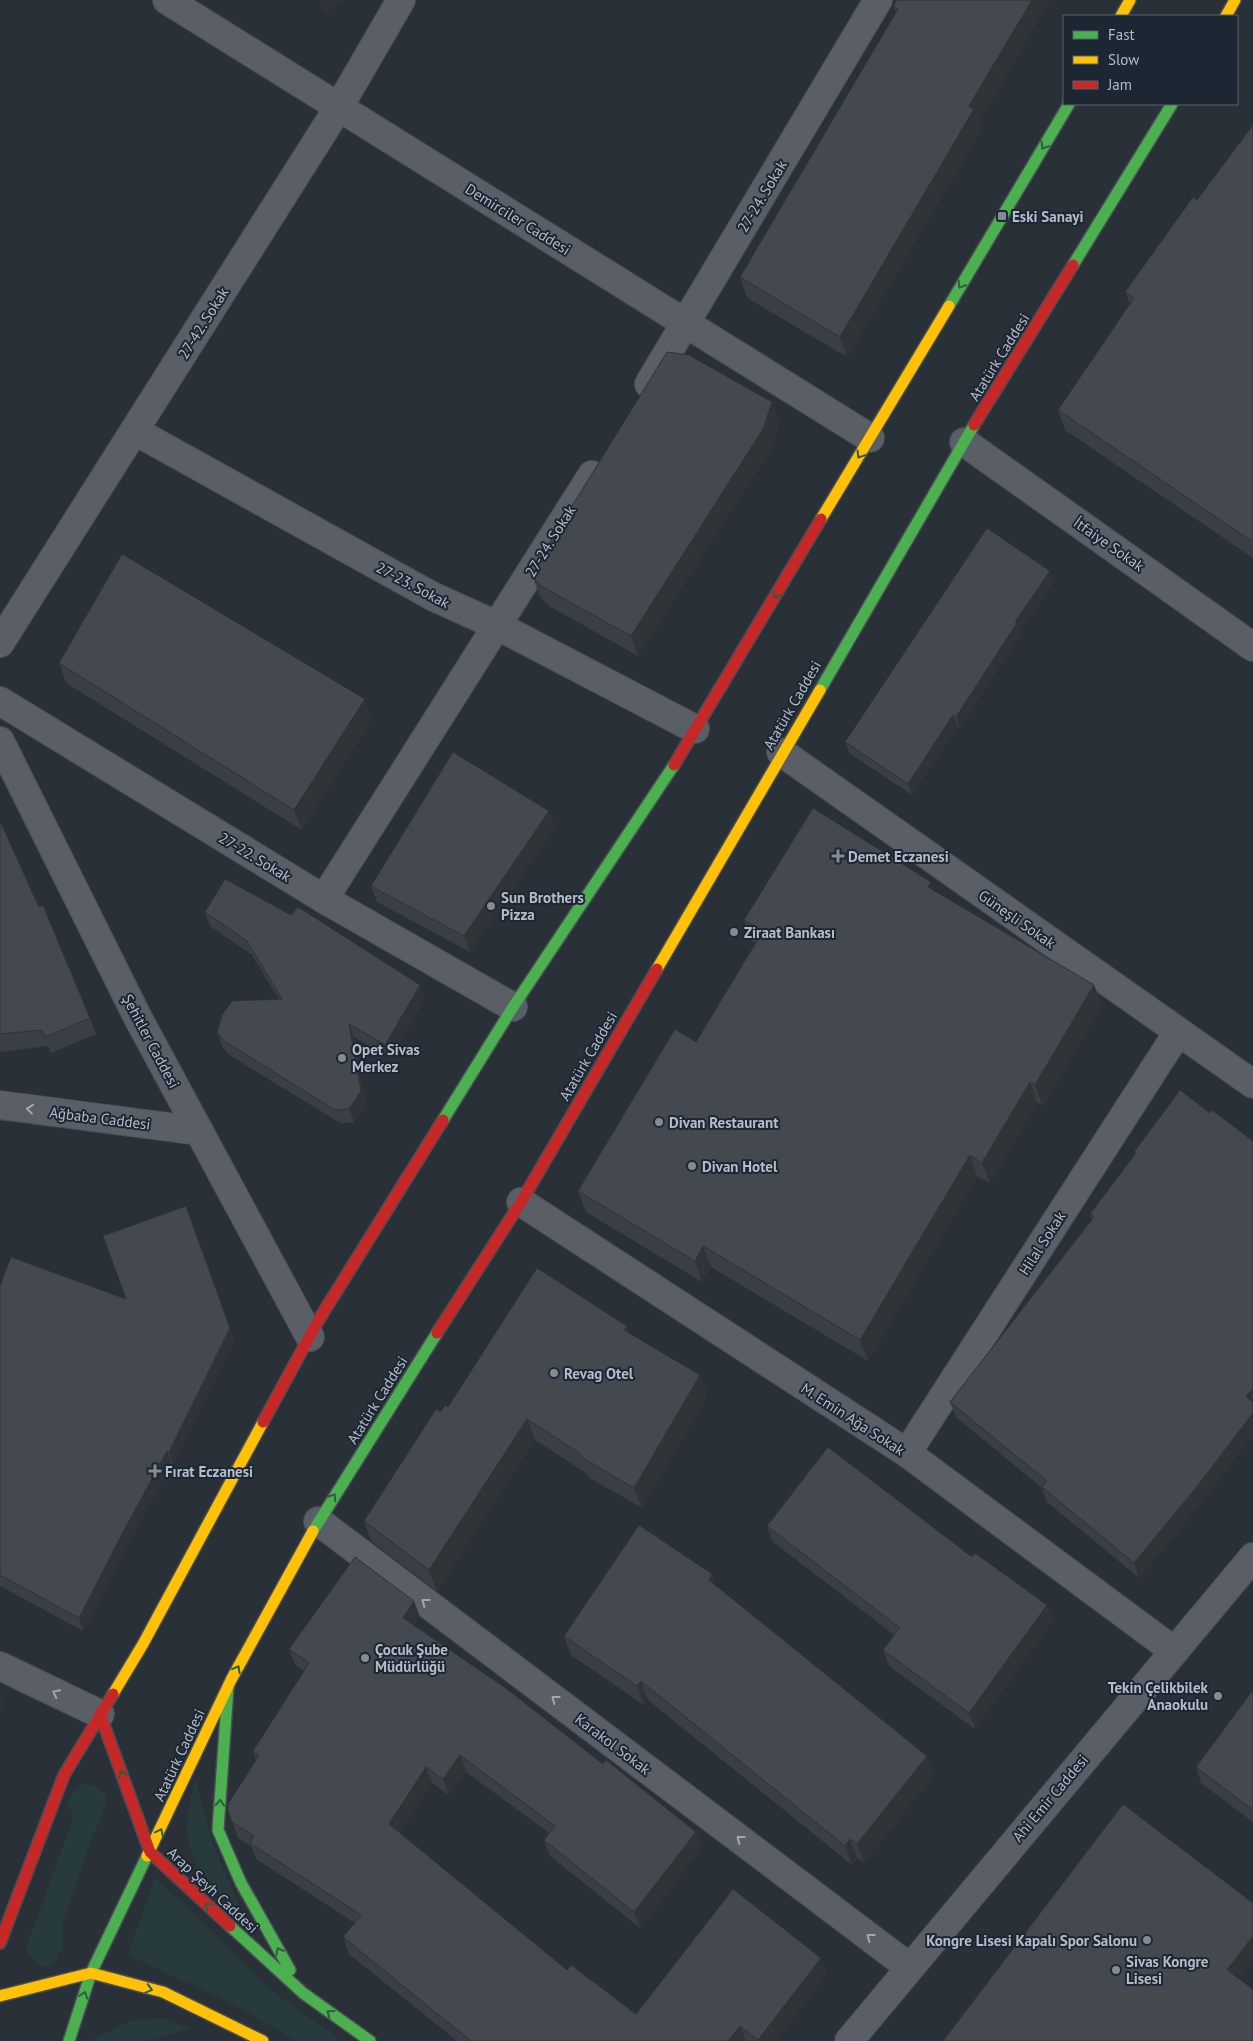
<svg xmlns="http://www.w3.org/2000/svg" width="1253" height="2041" font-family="'PT Sans',sans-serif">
<rect width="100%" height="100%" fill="#2a3038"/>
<g fill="#273a3e">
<path d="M195,1779L214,1847L244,1917C222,1897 188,1865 187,1832C186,1814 192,1796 195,1779Z"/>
<path d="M81,1784C91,1784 98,1788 105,1795L106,1803C91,1841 76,1880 64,1919C58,1942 70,1941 53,1965L43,1967L29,1956L26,1948L72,1822V1812L67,1800Z"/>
<path d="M155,1877L275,1993L342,2041H297L229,2002L128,1955Z"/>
<path d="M164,2018L191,2029L149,2041H89L131,2021Z"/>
</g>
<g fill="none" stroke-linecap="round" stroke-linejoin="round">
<g stroke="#484c53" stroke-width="30">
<g id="street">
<path d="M167,0C402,144 635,293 870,438"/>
<path d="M649,384L878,0"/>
<path d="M135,431L432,596L498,626L695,729"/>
<path d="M964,442L1253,647"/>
<path d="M0,643L340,105L401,0"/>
<path d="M0,701L324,899L513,1007"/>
<path d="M0,741L138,1018L310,1337"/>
<path d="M781,752L1253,1084"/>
<path d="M324,899L592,475"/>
<path d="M0,1105L199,1131"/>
<path d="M521,1202L907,1453L1174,1651"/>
<path d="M907,1453L1178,1032"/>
<path d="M318,1521L909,1967"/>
<path d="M0,1666L100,1714"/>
<path d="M849,2041L1253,1557"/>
</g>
</g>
<g stroke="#484c53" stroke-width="14">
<g id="fast">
<path d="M1073,265L1172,104"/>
<path d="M949,306L1069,104"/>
<path d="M820,690L974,425"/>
<path d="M443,1120L513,1007L674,765"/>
<path d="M313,1531L437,1333"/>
<path d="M228,1687L218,1830L241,1883L290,1970"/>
<path d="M230,1926L303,1993L370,2041"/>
<path d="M69,2041L91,1973L147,1856"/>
</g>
</g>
<g stroke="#484c53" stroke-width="14">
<g id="slow">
<path d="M1121,16L1130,0"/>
<path d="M1226,16L1235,0"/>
<path d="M821,519L949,306"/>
<path d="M657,969L820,690"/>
<path d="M113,1694L143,1644L263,1422"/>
<path d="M147,1856L231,1680L313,1531"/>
<path d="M0,1996L91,1973L163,1992L263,2041"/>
</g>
</g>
<g stroke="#484c53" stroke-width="14">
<g id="jam">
<path d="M974,425L1073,265"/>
<path d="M674,765L821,519"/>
<path d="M437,1333L521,1202L657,969"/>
<path d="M263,1422L318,1321L443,1120"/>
<path d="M100,1714L150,1852L230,1926"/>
<path d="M0,1943L64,1775L113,1694"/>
</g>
</g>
<use href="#street" stroke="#5a5e66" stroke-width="28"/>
<use href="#fast" stroke="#4caf50" stroke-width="11"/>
<use href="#slow" stroke="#ffc107" stroke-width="11"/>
<use href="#jam" stroke="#c62828" stroke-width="11"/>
</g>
<g fill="#3a3f45">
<path d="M897,0L979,122L982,129L847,357L747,298L740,277L896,13L893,6Z"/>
<path d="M1253,125V558L1065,430L1058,410L1130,304L1125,292L1197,200Z"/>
<path d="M772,402L779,422L771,449L638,656L549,606L540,597L533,577Z"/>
<path d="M1050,571L1054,582L1020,631L1021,634L960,728L957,726L912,795L849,753L845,742Z"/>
<path d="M59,663L372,719L302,830L66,683Z"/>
<path d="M549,811L555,827L470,952L377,902L371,886Z"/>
<path d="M0,821L90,1018L96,1034L51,1053L48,1046L0,1052Z"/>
<path d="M931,882L934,891L1094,985L1102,1005L1043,1106L1037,1102L990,1183L977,1176L868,1361L711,1267L702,1282L586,1212L578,1191L696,1042L756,943L752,941L744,920Z"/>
<path d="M205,912L425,999L390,1058L354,1037L366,1105L354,1123H340L229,1055L222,1046L217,1032L279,999L252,955L210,926Z"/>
<path d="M1210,1113L1253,1141V1435L1204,1499L1139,1578L1047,1502L1042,1488L956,1417L950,1402L1092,1219L1090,1214L1135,1155L1134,1152Z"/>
<path d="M0,1286L235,1341L173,1465L171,1464L126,1548L83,1631L0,1586Z"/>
<path d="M627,1326L629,1333L700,1375L708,1395L642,1508L588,1477L586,1473L535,1440L437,1591L371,1541L364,1521L448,1407Z"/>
<path d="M767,1526L1053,1621L975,1729L889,1666L883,1650L894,1635L773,1542Z"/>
<path d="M717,1587L934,1775L864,1863L857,1858L852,1865L648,1700L644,1705L571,1655L564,1636Z"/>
<path d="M420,1617L414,1625L696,1832L702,1848L640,1928L550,1856L544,1840L549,1833L466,1772L449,1795L432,1783L399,1833L567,1970L636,2014L821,1958L827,1974L775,2041H457L349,1954L343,1937L355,1923L256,1859L251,1846L238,1838L228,1811L256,1760L253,1751L304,1671L295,1665L289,1649Z"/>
<path d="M1253,1690V1822L1201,1783L1196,1767Z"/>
</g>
<g fill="#303338">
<path d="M319,0H345L324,14Z"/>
<path d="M1032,0H1051L979,122L982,129L847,357L840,337L969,106Z"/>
<path d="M772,402L779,422L771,449L638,656L631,636Z"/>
<path d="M1050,571L1054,582L1020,631L1021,634L960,728L956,717L1015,622Z"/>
<path d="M365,699L372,719L302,830L294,810Z"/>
<path d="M953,715L957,726L912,795L908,784Z"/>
<path d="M549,811L555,827L470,952L464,936Z"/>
<path d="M931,882L939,903L928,887Z"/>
<path d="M420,985L425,999L390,1058L385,1045Z"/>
<path d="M1094,985L1102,1005L1043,1106L1035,1085Z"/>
<path d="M349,1024L354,1037L366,1105L354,1123L349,1109Z"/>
<path d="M1030,1082L1037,1102L990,1183L982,1163Z"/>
<path d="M970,1155L977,1176L868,1361L860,1340Z"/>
<path d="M191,1218L235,1341L173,1465L169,1452Z"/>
<path d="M703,1246L711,1267L702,1282L695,1261Z"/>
<path d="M627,1326L634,1346L624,1330Z"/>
<path d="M700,1375L708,1395L642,1508L634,1488Z"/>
<path d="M1253,1388V1411L1246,1397Z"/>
<path d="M1253,1413V1435L1204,1499L1139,1578L1134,1563Z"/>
<path d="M527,1419L535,1440L437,1591L429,1570Z"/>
<path d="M167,1451L171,1464L126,1548L83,1631L79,1618L121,1536Z"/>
<path d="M712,1574L719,1593L709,1580Z"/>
<path d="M414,1601L420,1617L409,1634L403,1618Z"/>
<path d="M1047,1605L1053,1621L975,1729L969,1713Z"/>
<path d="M641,1681L648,1700L644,1705L637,1686Z"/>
<path d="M0,1690L5,1703L0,1715Z"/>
<path d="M460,1755L466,1772L449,1795L443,1779Z"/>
<path d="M927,1756L934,1775L864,1863L857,1844Z"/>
<path d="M426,1767L432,1783L395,1841L389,1824Z"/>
<path d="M696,1832L702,1848L640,1928L634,1912Z"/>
<path d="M850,1839L857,1858L852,1865L845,1846Z"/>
<path d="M1253,1936V1963L1234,1988L1227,1970Z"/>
<path d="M821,1958L827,1974L775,2041H758V2040Z"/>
<path d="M740,2026L746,2041H728Z"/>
</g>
<g fill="#444950" stroke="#303338">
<path d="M897,0H1032L969,106L974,109L840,337L740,277L898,9L893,6Z"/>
<path d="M1253,125V542L1058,410L1134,298L1125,292L1193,197L1197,200Z"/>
<path d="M667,352L689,355L772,402L763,429L631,636L541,586L533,577L537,563Z"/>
<path d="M987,528L1050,571L1015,622L1017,623L956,717L953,715L908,784L845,742Z"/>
<path d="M122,554L365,699L294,810L59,663Z"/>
<path d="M453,752L549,811L464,936L371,886Z"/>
<path d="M813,808L931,882L928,887L1094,985L1035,1085L1030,1082L982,1163L970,1155L860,1340L703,1246L695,1261L578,1191L675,1029L696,1042L763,931L744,920Z"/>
<path d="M0,821L39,907L43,905L90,1018L45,1037L42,1030L0,1034Z"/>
<path d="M225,879L291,915L298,907L420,985L385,1045L349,1024L361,1091L349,1109L335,1110L224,1041L217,1032L222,1015L232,1001L282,999L247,941L205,912Z"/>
<path d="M1180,1090L1210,1113L1212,1110L1253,1141V1388L1246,1397L1253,1402V1413L1199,1484L1134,1563L1042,1487L1047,1481L950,1402L1094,1217L1090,1214L1136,1153L1134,1152Z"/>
<path d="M186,1206L230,1328L169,1452L167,1451L121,1536L79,1618L0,1575V1286L11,1257L126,1299L103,1236Z"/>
<path d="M537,1268L627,1326L624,1330L700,1375L634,1488L580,1456L581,1454L527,1419L429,1570L364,1521L436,1409L440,1412L445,1405L448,1407Z"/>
<path d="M828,1447L972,1557L975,1553L1047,1605L969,1713L883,1650L900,1628L767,1526Z"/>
<path d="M639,1525L712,1574L709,1580L927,1756L857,1844L850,1839L845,1846L641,1681L637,1686L564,1636Z"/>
<path d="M355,1557L414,1601L403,1618L507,1689L603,1764L606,1760L696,1832L634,1912L544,1840L555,1826L460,1755L443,1779L426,1767L389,1824L567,1970L571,1965L636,2014L733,1889L821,1958L758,2040L740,2026L728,2041H471L343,1937L361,1915L250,1843L254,1836L232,1822L228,1811V1804L259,1755L253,1751L309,1663L289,1649Z"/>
<path d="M1253,1690V1810L1196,1767Z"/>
<path d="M1123,1804L1253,1903V1936L1227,1970L1253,1989V2041H943Z"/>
</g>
<defs><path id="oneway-chevron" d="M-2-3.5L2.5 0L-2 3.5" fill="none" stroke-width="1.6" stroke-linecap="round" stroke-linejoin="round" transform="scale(1.25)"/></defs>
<g stroke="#305d3f">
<use href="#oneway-chevron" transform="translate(1044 146) rotate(121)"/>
<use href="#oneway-chevron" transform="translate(961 285) rotate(121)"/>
<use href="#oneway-chevron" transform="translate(860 455) rotate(121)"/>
<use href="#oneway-chevron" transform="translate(776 595) rotate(121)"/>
<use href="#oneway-chevron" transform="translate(333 1497) rotate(-57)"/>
<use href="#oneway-chevron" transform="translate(237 1669) rotate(-62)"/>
<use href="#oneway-chevron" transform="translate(122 1774) rotate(-110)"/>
<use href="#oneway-chevron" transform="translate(220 1803) rotate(-86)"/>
<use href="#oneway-chevron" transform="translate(160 1832) rotate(-64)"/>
<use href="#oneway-chevron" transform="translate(208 1906) rotate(-137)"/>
<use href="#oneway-chevron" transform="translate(279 1951) rotate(-120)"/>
<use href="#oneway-chevron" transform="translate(149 1989) rotate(15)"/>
<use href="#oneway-chevron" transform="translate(84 1995) rotate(-72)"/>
<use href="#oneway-chevron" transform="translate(330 2013) rotate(-144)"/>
</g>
<g stroke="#a2a9b5">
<use href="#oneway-chevron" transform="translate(30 1109) rotate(-173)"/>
<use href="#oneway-chevron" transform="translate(425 1602) rotate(-143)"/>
<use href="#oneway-chevron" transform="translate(56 1693) rotate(-154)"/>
<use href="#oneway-chevron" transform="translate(555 1699) rotate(-143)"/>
<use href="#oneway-chevron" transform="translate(740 1839) rotate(-143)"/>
<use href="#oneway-chevron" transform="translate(870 1937) rotate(-143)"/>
</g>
<g fill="#848b96" stroke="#1d2633" stroke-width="2">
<rect x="997" y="211" width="10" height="10" rx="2.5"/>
<path d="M835.5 848.5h5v5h5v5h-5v5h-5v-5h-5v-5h5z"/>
<circle cx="491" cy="906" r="5"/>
<circle cx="734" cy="932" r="5"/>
<circle cx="342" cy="1058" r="5"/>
<circle cx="659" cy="1122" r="5"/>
<circle cx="692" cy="1166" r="5"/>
<circle cx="554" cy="1373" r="5"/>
<path d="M152.5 1463.5h5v5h5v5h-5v5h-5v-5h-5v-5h5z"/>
<circle cx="365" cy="1658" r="5"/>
<circle cx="1218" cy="1696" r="5"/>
<circle cx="1147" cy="1940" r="5"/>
<circle cx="1116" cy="1970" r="5"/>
</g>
<g text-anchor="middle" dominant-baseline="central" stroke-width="4" stroke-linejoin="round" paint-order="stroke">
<g font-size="15" fill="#b4bcc9" stroke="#1d2633">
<text transform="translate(762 196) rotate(-59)">27-24. Sokak</text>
<text transform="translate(518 219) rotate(32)">Demirciler Caddesi</text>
<text transform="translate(203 323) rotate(-58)">27-42. Sokak</text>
<text transform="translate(999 357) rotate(-58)">Atatürk Caddesi</text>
<text transform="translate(550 541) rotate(-58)">27-24. Sokak</text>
<text transform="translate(1109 544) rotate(35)">İtfaiye Sokak</text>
<text transform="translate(413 585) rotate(28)">27-23. Sokak</text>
<text transform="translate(792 705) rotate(-60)">Atatürk Caddesi</text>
<text transform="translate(255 857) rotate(31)">27-22. Sokak</text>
<text transform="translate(1017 919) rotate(35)">Güneşli Sokak</text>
<text transform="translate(151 1041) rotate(62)">Şehitler Caddesi</text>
<text transform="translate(588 1056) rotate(-60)">Atatürk Caddesi</text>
<text transform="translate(100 1118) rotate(7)">Ağbaba Caddesi</text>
<text transform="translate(1042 1243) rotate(-57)">Hilal Sokak</text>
<text transform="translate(377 1400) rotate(-58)">Atatürk Caddesi</text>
<text transform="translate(853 1419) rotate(33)">M. Emin Ağa Sokak</text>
<text transform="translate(613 1744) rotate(37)">Karakol Sokak</text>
<text transform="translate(179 1755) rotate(-65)">Atatürk Caddesi</text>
<text transform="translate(1050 1798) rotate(-50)">Ahi Emir Caddesi</text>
<text transform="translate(213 1890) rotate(43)">Arap Şeyh Caddesi</text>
</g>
<g font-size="15" font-weight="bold" fill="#b4bcc9" stroke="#1d2633" text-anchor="start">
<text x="1012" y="216">Eski Sanayi</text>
<text x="848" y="856">Demet Eczanesi</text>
<text x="501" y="897">Sun Brothers<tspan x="501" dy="17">Pizza</tspan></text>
<text x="744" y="932">Ziraat Bankası</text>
<text x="352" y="1049">Opet Sivas<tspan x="352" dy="17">Merkez</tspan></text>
<text x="669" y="1122">Divan Restaurant</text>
<text x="702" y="1166">Divan Hotel</text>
<text x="564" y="1373">Revag Otel</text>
<text x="165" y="1471">Fırat Eczanesi</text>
<text x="375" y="1649">Çocuk Şube<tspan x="375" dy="17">Müdürlüğü</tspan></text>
<text x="1208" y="1687" text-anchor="end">Tekin Çelikbilek<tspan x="1208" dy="17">Anaokulu</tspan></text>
<text x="1137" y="1940" text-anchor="end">Kongre Lisesi Kapalı Spor Salonu</text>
<text x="1126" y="1961">Sivas Kongre<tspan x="1126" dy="17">Lisesi</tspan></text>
</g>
</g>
<rect x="1063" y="15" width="175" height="90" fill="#1d2633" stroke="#59626f"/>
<rect x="1073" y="31" width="25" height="8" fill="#4caf50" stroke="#59626f"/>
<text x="1108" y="40" font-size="15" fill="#b4bcc9">Fast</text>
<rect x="1073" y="56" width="25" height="8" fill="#ffc107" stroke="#59626f"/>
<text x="1108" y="65" font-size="15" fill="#b4bcc9">Slow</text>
<rect x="1073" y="81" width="25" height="8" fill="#c62828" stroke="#59626f"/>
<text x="1108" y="90" font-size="15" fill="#b4bcc9">Jam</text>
</svg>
